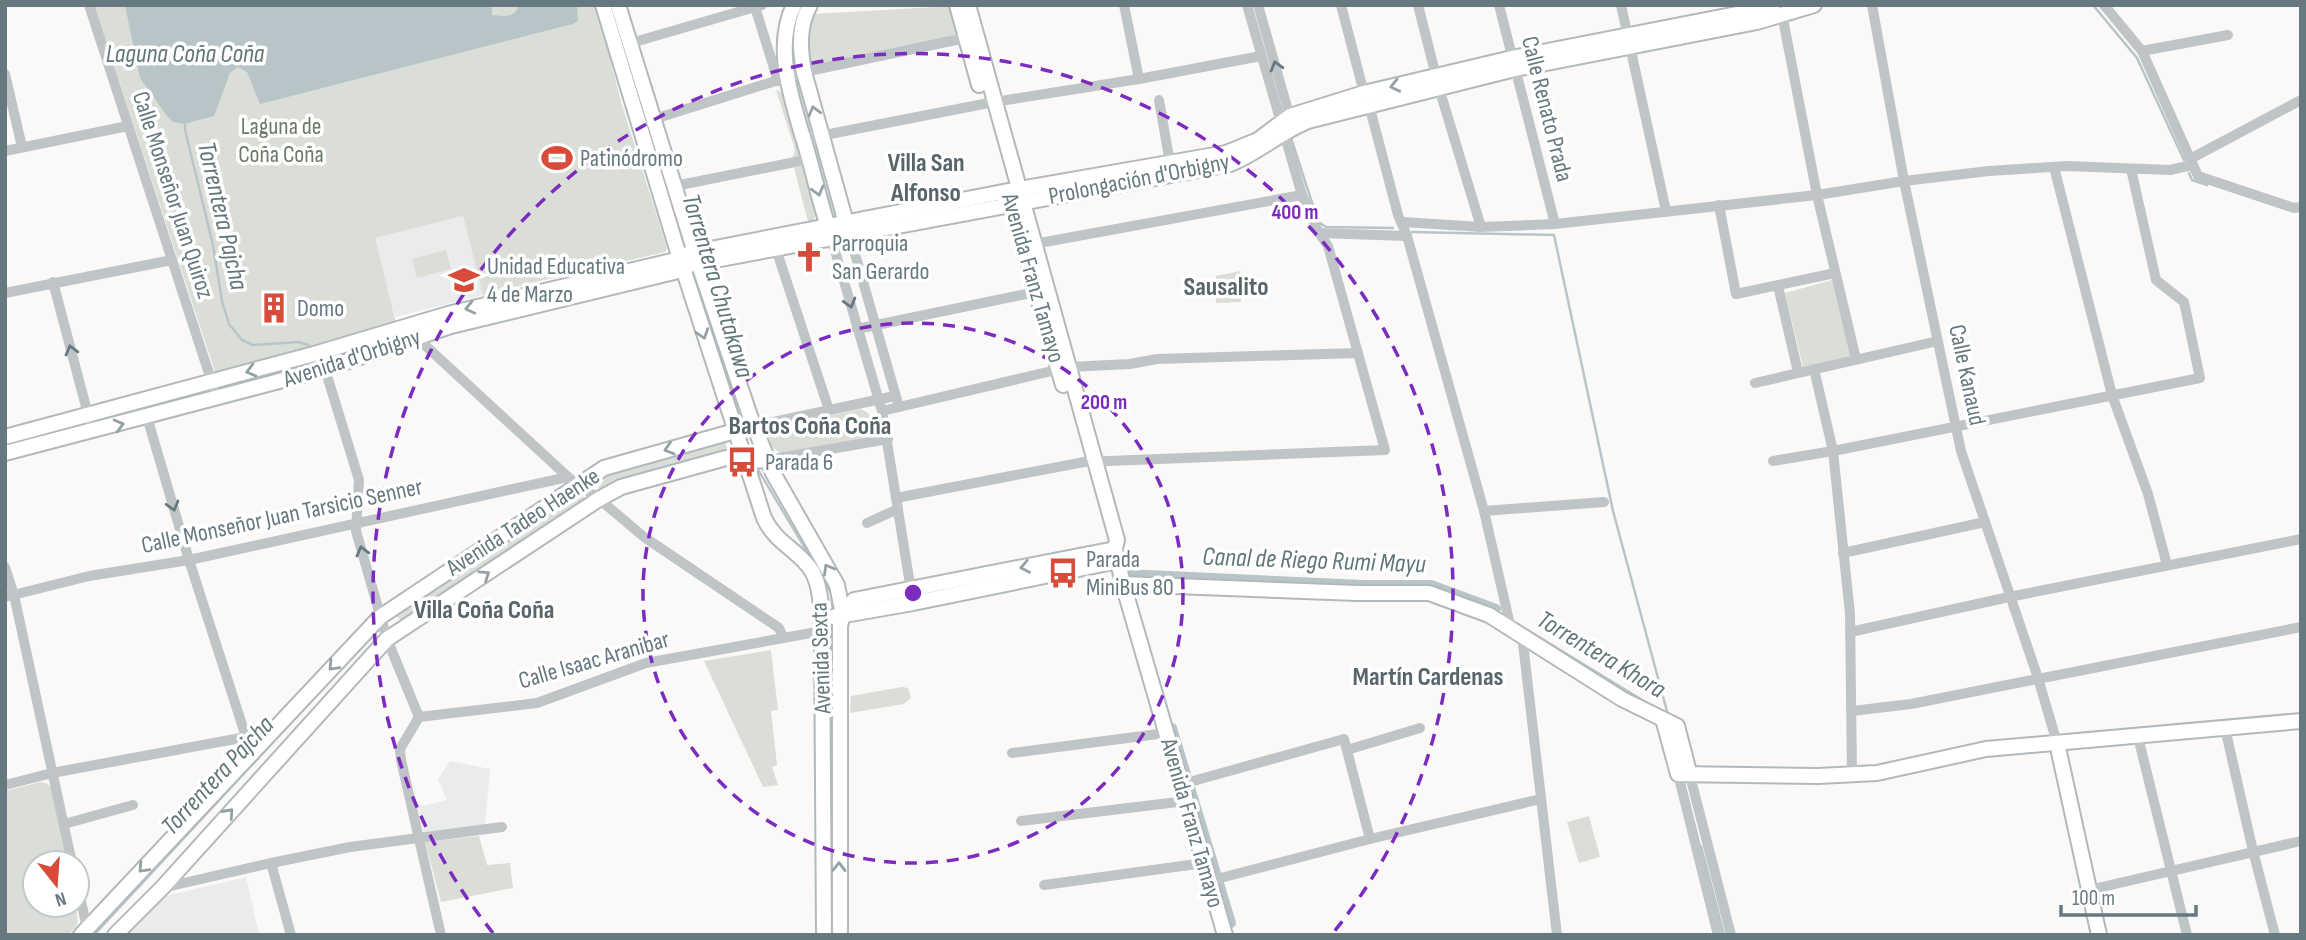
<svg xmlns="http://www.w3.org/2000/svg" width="2306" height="940" font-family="'Sofia Sans Condensed',sans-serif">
<rect width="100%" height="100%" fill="#faf9f8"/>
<g fill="#eaebeb">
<path d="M463,216L483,295L395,317L374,238Z"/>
<path d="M450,761L490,769L485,826L424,833L418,807L447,800L438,779Z"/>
<path d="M246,877L259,935H124L158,898Z"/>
</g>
<g fill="#daded7">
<path d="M90,5H596L622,105L667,248L665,252L514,287V291L484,299L463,216L375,238L396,323L218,373L215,372L109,50Z"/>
<path d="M954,6L959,32L957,36L811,67L807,64V37L812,14Z"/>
<path d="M798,84H801L815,129L810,132L808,131L795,86Z"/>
<path d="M776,90L784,93L801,155L792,159L795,150Z"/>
<path d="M815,146H819L838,216L835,217L830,215L813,147Z"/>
<path d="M801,166L806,169C811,186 825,213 809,225L794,168Z"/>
<path d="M446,250L451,269L417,278L412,259Z"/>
<path d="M1240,271L1241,302L1216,303V276Z"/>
<path d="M1832,280L1851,356L1803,367L1785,293Z"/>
<path d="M401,334L402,337L319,363L224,390L221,385Z"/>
<path d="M861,409C871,413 876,421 873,432L867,438L781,453L771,447L769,437L776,426Z"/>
<path d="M724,439L729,454L621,480L601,489L592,483L616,468Z"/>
<path d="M576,493L585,498L582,503L402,621L395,615Z"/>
<path d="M771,650L778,710L771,711L777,765L772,767L778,785L763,787L704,661Z"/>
<path d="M902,687L908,688L911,698L904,704L850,713L851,696Z"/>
<path d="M40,782L46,783L51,787L67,863H35V905H76L78,923L69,935H5V791Z"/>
<path d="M1589,816L1600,857L1579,863L1567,822Z"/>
<path d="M479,836L487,865L510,863L513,888L441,902L425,842Z"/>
</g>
<path fill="#b8c5c8" d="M125,5H489L492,9V15C503,16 515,19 519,5H577L578,21L573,24L260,104L247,72L238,67L230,73L214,116L184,124L173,122L167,116L140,78Z"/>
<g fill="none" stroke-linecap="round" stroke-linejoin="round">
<g stroke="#b8c5c8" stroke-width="2.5">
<path d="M2093,5L2137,58L2184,160"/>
<path d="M626,54L630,68"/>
<path d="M185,120V130L213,245L222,301L229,324L242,340L253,345L299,342L308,345"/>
<path d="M1290,135L1315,212"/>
<path d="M2189,173L2192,180L2207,185"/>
<path d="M1320,223L1326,227L1393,228"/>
<path d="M1412,232L1554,235L1613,511L1668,715"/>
<path d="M694,273L738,414"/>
<path d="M757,468L814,563"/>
<path d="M820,571L831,593L833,611"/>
<path d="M833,621V642"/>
<path d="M1516,623L1657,709"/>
<path d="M1701,846L1724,935"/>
<path d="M94,935L366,642"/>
<path d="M833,935V805"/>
</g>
<g stroke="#b8c5c8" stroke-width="10">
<path d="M1128,583L1126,574L1364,585H1431L1496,609"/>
<path d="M1172,728L1231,923"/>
</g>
<g stroke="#b2b9bc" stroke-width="18">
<g id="secondary">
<path d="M603,5L680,259L764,518C776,544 799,550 812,571C822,589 821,612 822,631L824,935"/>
<path d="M618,5L698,262L750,416L773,473L837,585L843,615L840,626V935"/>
<path d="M794,5C771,52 796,111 809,158C816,184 822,210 831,236"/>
<path d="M810,5C798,27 800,49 804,72L848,230"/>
<path d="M957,5L979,85"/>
<path d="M968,5L1117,540L1115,549L1123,584L1225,935"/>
<path d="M1009,196L1063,385"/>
<path d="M5,437L314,354L448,314L680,259L684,255L695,252L1008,191L1226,153L1258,140L1290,116L1364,93L1512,58L1757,10L1773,5"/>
<path d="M5,453L325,369L451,326L674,272L688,265L1230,164C1258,153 1280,132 1308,121L1515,69L1757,22L1814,5"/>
<path d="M1123,584L1357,593H1429L1489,615L1622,699L1677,726L1689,772"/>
<path d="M843,615L854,600L1115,549"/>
<path d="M833,617L913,603L1118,561"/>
<path d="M1663,719L1678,774L1818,776L1877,773L1986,749L2301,721"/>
<path d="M2057,743L2099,935"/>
<path d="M81,935L380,617L604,468L742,429"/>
<path d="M115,935L162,888L387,639L599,499L621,487L726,458C740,458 754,462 767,460"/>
</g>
</g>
<g stroke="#bfc5c7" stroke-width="10">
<path d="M89,5L214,389"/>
<path d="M1124,5L1139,79"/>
<path d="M1258,5L1291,121"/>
<path d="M1341,5L1364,93"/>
<path d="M1418,5L1436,76"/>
<path d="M1499,5L1555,224"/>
<path d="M1621,5L1666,211"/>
<path d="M1872,5L1904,181L1961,451L2038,678L2057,743"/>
<path d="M2104,5L2142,51L2198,176L2294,208L2301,207"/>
<path d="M755,7L778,81"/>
<path d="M1782,14L1817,195L1856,359"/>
<path d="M631,43L762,5"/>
<path d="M2142,51L2228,35"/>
<path d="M5,74L22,147"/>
<path d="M1439,88L1481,227"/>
<path d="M1159,100L1170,163"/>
<path d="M1369,105L1398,215L1407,236L1484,511L1511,629"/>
<path d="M648,121L804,72L970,37"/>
<path d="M804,139L994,102L1139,79L1261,56"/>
<path d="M5,151L128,126"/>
<path d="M2190,159L2301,100"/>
<path d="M2054,167L2112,395L2148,494L2167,565"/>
<path d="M675,186L810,159"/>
<path d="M1719,205L1736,294L1835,273"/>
<path d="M1403,222L1481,227L1555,224L1817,195L1904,181L1989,171L2067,166L2170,170L2192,165"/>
<path d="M849,233L899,407"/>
<path d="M1319,233L1407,236"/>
<path d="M831,237L882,411L913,603"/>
<path d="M774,243L829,410"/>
<path d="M1034,244L1302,195"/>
<path d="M53,282L90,422"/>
<path d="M1778,286L1798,372"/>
<path d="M5,293L172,260"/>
<path d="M857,329L1036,292"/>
<path d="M414,334L416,337L568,477L599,499L644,537L779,628L783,637"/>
<path d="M325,369L359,480L356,531L387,639L419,717"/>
<path d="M1814,369L1833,451L1850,614L1852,774"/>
<path d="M1755,383L1938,341"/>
<path d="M882,411L1069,367L1130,364L1157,359L1358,353"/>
<path d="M147,417L189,560L246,737L257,745"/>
<path d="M754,426L895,396"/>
<path d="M767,460L888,439"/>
<path d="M1773,461L1833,451L2200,378L2184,302L2156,280L2131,169"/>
<path d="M896,498L1084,462L1385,450L1328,246L1319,233L1302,195L1247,5"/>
<path d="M1484,511L1604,502"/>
<path d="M867,523L898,509"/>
<path d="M1843,553L1985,522"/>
<path d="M5,567L14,595L72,863"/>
<path d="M5,597L89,576L189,560L568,477"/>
<path d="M1850,632L2009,597L2301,539"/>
<path d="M1522,635L1557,935"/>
<path d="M1852,711L1911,704L2301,627"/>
<path d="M419,717L537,703L646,663L822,631"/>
<path d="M419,717L400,749L401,760L441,935"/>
<path d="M2225,728L2253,851L2275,935"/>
<path d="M2138,737L2187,935"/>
<path d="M1347,750L1420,728"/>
<path d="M1012,753L1166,733"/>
<path d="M1689,772L1731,935"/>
<path d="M1678,774L1718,935"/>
<path d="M5,785L52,773L246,737"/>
<path d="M1182,786L1186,783L1344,739L1370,839"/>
<path d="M1021,821L1186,801"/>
<path d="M64,824L133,805"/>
<path d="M271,863L291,935"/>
<path d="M1209,881L1370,839L1541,799"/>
<path d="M77,883L87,928"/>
<path d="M1044,885L1204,863"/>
<path d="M162,888L271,863L350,847L502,827"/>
<path d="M2089,890L2301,841"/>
</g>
<use href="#secondary" stroke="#fff" stroke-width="14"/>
</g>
<defs><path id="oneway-chevron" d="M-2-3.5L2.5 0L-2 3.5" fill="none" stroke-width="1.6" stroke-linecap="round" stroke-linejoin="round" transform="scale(1.75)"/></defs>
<g stroke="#667980">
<use href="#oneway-chevron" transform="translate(1276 66) rotate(-106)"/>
<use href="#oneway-chevron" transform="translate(850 303) rotate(74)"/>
<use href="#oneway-chevron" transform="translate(71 350) rotate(-105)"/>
<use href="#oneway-chevron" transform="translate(173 506) rotate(74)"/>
<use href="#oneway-chevron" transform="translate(362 551) rotate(-105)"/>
</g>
<g stroke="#94a1a6">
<use href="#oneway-chevron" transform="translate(1395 86) rotate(167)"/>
<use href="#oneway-chevron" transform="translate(814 111) rotate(-105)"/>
<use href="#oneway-chevron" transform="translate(818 191) rotate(75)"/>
<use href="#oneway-chevron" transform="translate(470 308) rotate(167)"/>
<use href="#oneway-chevron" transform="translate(703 334) rotate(72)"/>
<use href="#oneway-chevron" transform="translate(251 371) rotate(165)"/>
<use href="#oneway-chevron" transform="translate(119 425) rotate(-15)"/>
<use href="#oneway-chevron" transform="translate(669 449) rotate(163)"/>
<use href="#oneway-chevron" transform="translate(1025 567) rotate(169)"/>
<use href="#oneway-chevron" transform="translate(828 569) rotate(-120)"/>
<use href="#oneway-chevron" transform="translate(485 575) rotate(-34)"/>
<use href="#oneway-chevron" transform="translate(333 666) rotate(134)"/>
<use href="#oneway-chevron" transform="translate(229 813) rotate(-48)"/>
<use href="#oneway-chevron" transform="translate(839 867) rotate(-89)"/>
<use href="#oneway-chevron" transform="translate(143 868) rotate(133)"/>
</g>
<g fill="none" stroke="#7b2cbf" stroke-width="3.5" stroke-dasharray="12 9">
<circle cx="913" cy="593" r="270"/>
<path d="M493 933A540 540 0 1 1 1333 933"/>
</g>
<defs>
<g id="stadium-bare" transform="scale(2.415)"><path d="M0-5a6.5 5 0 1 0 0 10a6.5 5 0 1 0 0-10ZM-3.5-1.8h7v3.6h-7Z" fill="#d84a39" stroke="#fff" stroke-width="2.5" paint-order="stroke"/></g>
<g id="church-bare" transform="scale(2.415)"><path d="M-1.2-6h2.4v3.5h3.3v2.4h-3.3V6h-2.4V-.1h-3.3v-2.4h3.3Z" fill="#d84a39" stroke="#fff" stroke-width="2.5" paint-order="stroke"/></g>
<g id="school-bare" transform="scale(2.415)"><path d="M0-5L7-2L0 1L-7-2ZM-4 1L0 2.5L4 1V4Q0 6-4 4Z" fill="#d84a39" stroke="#fff" stroke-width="2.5" paint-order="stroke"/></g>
<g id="building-bare" transform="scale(2.415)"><path d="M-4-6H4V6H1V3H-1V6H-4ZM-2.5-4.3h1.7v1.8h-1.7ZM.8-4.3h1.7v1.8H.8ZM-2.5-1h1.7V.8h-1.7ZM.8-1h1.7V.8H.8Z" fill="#d84a39" stroke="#fff" stroke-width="2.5" paint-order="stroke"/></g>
<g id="bus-bare" transform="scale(2.415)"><path d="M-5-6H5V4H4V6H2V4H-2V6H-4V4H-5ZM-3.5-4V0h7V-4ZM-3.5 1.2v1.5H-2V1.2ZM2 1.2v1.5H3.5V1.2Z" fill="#d84a39" stroke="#fff" stroke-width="2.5" paint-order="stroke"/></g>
</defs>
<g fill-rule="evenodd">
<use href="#stadium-bare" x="557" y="158"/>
<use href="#church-bare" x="809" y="257"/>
<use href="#school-bare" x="464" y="280"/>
<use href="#building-bare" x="274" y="308"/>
<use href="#bus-bare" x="742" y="462"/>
<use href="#bus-bare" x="1063" y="573"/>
</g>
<g text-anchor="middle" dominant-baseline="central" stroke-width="7" stroke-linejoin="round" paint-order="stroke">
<g font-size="24" fill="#667980" stroke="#fff">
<text transform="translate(1547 109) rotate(76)">Calle Renato Prada</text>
<text transform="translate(1139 179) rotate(-11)">Prolongación d'Orbigny</text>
<text transform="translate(173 195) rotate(72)">Calle Monseñor Juan Quiroz</text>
<text transform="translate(1033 278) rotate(74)">Avenida Franz Tamayo</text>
<text transform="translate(352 358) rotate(-18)">Avenida d'Orbigny</text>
<text transform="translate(1967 375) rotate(78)">Calle Kanaud</text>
<text transform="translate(282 516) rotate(-12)">Calle Monseñor Juan Tarsicio Senner</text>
<text transform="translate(523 522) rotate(-33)">Avenida Tadeo Haenke</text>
<text transform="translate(821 658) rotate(-92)">Avenida Sexta</text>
<text transform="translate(594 660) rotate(-16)">Calle Isaac Aranibar</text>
<text transform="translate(1192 823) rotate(74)">Avenida Franz Tamayo</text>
</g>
<g font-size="24" fill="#6b7965" stroke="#fff">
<text x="281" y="126">Laguna de<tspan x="281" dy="28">Coña Coña</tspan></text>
</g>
<g font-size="24" fill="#667980" stroke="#fff" text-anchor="start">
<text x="580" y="158">Patinódromo</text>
<text x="832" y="243">Parroquia<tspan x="832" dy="28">San Gerardo</tspan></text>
<text x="487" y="266">Unidad Educativa<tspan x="487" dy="28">4 de Marzo</tspan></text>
<text x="297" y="308">Domo</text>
<text x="765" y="462">Parada 6</text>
<text x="1086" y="559">Parada<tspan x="1086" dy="28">MiniBus 80</tspan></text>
</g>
<g font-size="26" font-style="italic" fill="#61767a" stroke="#fff">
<text x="185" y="54">Laguna Coña Coña</text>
<text transform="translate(222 216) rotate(77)">Torrentera Pajcha</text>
<text transform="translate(717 286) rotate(73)">Torrentera Chutakawa</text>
<text transform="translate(1314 561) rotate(2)">Canal de Riego Rumi Mayu</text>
<text transform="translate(1601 655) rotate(31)">Torrentera Khora</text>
<text transform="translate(218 776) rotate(-47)">Torrentera Pajcha</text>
</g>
<g font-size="26" font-weight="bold" fill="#58666c" stroke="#fff">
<text x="926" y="163">Villa San<tspan x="926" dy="30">Alfonso</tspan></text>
<text x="1226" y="287">Sausalito</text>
<text x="810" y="426">Bartos Coña Coña</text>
<text x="484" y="610">Villa Coña Coña</text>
<text x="1428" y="677">Martín Cardenas</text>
</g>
</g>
<circle cx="913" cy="593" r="10" fill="#7b2cbf" stroke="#fff" stroke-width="3.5"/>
<g font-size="21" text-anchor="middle" font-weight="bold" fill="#7b2cbf" stroke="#fff" stroke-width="7" stroke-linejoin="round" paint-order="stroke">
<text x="1295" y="219">400 m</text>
<text x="1104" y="409">200 m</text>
</g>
<rect width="2306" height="940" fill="none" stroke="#667980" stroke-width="14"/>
<g transform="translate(56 884) rotate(163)"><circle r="33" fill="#ffffff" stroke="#c2c9cc" stroke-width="2"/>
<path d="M0-5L12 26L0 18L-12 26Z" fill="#d84a39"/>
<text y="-10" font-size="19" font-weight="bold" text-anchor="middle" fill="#667980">N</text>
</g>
<path d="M2061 905v10h135v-10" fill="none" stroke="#667980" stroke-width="3.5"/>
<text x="2072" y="905" font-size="21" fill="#667980" stroke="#ffffff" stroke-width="5" paint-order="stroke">100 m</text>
</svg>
